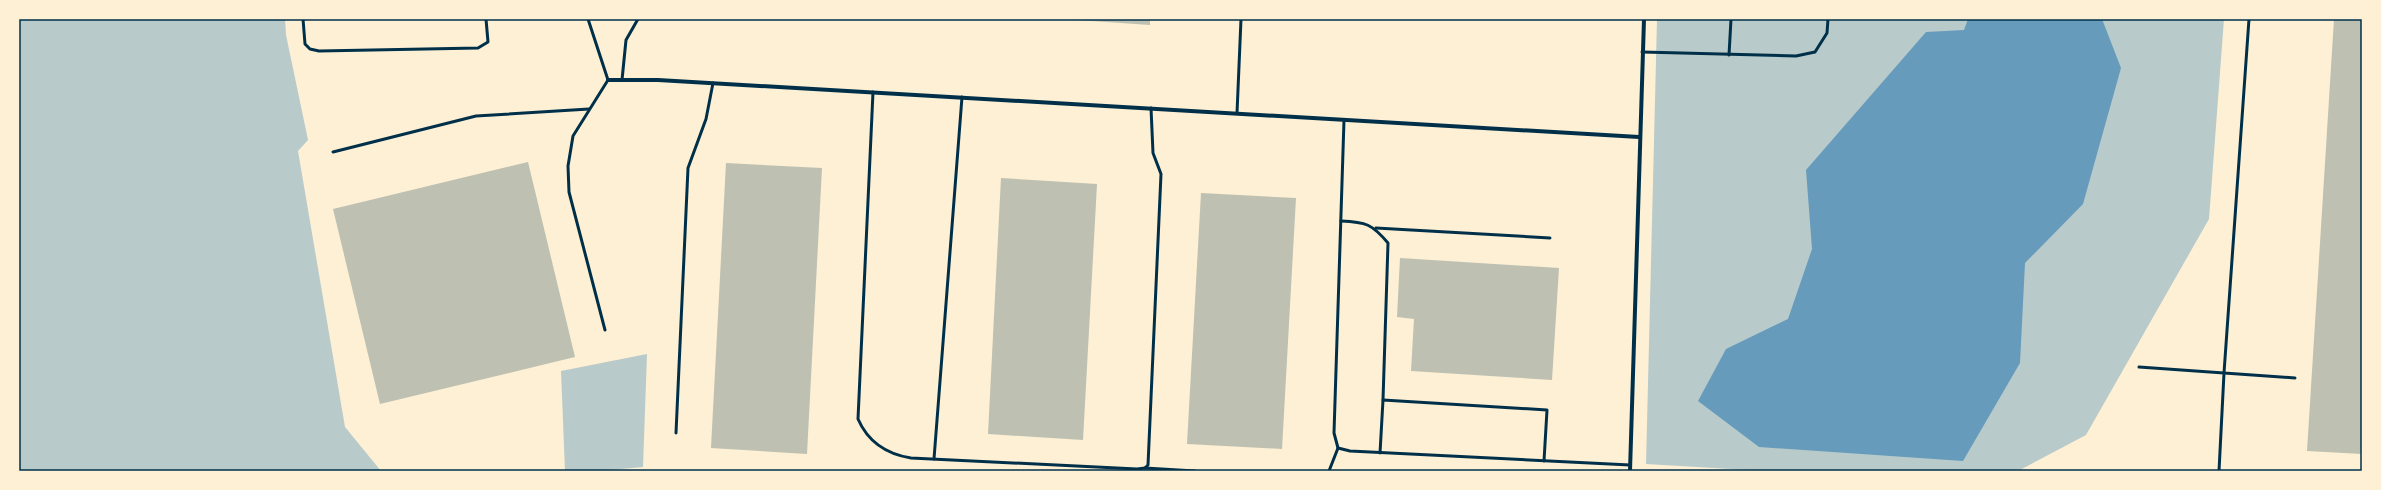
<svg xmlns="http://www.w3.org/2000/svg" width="2381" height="490" font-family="Montserrat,sans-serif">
<rect width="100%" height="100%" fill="#fdf0d5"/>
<g fill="#b9caca">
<path d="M19,19H285L286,35L308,140L298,151L345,427L381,471H19Z"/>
<path d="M1657,19H2224L2209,219L2086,435L2018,471H1765L1646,464Z"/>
<path d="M647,354L643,467L599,471H565L561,371Z"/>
</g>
<path fill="#669bbc" d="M1968,19H2102L2121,68L2083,204L2025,263L2020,363L1963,461L1759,447L1698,401L1726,349L1788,319L1812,249L1806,170L1926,32L1964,30Z"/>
<g fill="#bec0b2">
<path d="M1062,19H1150V25Z"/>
<path d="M2334,19H2362V454L2307,451Z"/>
<path d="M528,162L575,357L380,404L333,209Z"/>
<path d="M726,163L822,168L807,454L711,448Z"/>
<path d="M1001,178L1097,184L1083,440L988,434Z"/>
<path d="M1201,193L1296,198L1282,449L1187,444Z"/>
<path d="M1400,258L1559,268L1552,380L1411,371L1414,319L1397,317Z"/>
</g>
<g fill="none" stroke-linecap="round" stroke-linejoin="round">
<g stroke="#003049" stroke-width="3">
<path d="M303,19L305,44L310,49L319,51L478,48L488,42L486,19"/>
<path d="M588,19L608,80L573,136L568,166L569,192L605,330"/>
<path d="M2249,19L2224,373L2295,378"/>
<path d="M1642,52L1796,56L1815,52L1827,33L1828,19"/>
<path d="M1729,55L1731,19"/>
<path d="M622,80L626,40L638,19"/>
<path d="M873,92L858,419C868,442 886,454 911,458L1137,469L1145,468L1148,465L1161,174L1153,153L1151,108"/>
<path d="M1237,113L1241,19"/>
<path d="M1344,120L1334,433L1338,448L1350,451L1630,465"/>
<path d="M333,152L476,116L589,109"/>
<path d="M1341,221C1366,222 1372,224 1388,243L1383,400"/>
<path d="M1376,228L1550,238"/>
<path d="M2139,367L2224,373L2219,471"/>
<path d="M676,433L688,168L706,119L713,83"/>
<path d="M1380,453L1383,400L1547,410L1544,461"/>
<path d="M934,459L962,97"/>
<path d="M1145,468L1195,471"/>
<path d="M1329,471L1338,448"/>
</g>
<g stroke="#003049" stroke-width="4">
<path d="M608,80H658L1639,137"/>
<path d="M1630,471L1644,19"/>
</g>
</g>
<rect width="2381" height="490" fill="none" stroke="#fdf0d5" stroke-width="40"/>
<rect x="20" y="20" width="2341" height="450" fill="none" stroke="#003049" stroke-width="1.5"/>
</svg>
